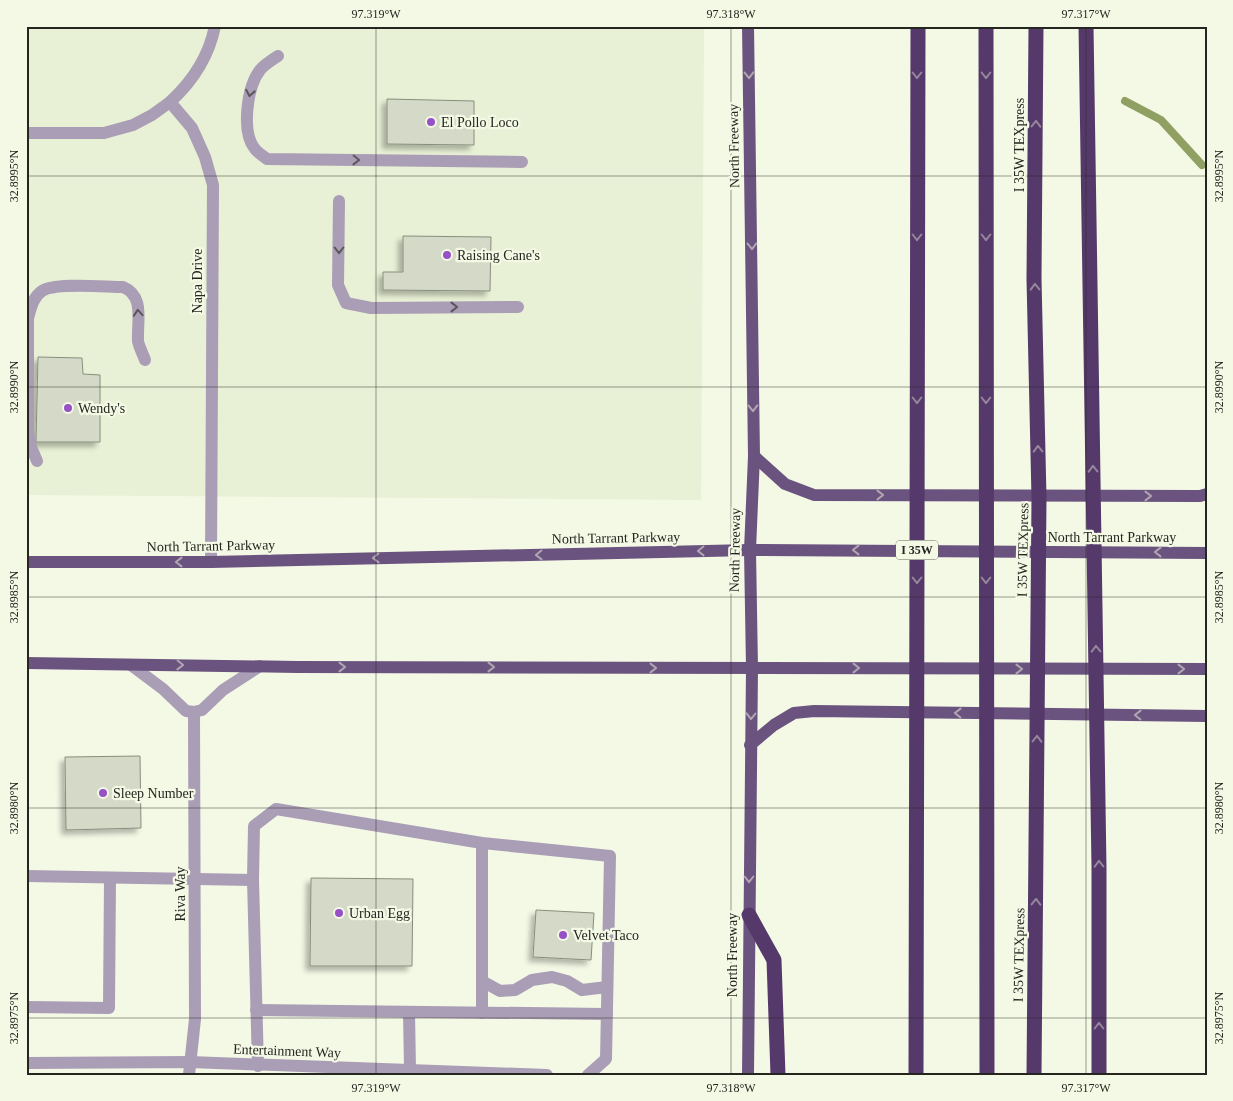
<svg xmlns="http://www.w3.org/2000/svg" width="1233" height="1101" font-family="'Times New Roman',serif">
<defs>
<filter id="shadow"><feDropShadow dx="-4.5" dy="4.5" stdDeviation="2.5" flood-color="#0004"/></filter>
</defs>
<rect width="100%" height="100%" fill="#f4f9e6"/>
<path fill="#e8f0d5" d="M26,26H704L701,500L26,495Z"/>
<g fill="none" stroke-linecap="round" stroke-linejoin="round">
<path stroke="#90a062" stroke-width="8" d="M1125,101L1161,120L1202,165"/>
</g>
<g fill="#d4dac7" stroke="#898e7c" filter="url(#shadow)">
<path d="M387,99L474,101V145L387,144Z"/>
<path d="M403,236L491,237L490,291L383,290V272H403Z"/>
<path d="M38,357L82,358L83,374L100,375V442H36Z"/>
<path d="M140,756L141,828L66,830L65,757Z"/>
<path d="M311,878L413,879L412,966H310Z"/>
<path d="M536,910L594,913L591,960L533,957Z"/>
</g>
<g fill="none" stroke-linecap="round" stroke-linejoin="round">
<g stroke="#aa9db6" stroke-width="12">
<path d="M278,56C272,60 264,65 260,70C247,87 241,132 255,149C258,153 263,156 267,159L522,162"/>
<path d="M26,133H104L133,125L152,115L170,102"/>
<path d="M339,201L338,285L346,303L371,308L518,307"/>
<path d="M37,461L31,447L28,432V318C31,308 33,297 42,291C55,282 105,287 123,287C145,296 137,321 138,341C139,347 143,354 145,360"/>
<path d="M211,562L213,185L205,157L192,128L170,102C192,82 209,56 215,26"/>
<path d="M131,665L163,689L186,711L194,712L202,710L223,690L260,666"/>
<path d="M482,843V1013"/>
<path d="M26,876L253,880"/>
<path d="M482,981L500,991L515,990L532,980L552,977L567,981L582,990L607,987"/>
<path d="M26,1007L109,1008L110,878"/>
<path d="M256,1010L607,1014"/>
<path d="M409,1012L410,1070"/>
<path d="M26,1063L190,1062L547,1075"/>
<path d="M258,1066L253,880L254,826L276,809L482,843L610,856L606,1059L588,1075"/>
<path d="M189,1075L195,1019L194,712"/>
</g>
<g stroke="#6b537f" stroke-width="12">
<path d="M748,26L754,456L750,550L752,668L748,1075"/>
<path d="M754,456L785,484L814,495L1200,496L1207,494"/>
<path d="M26,562H211L750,550L1207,553"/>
<path d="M26,663L297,667L1207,669"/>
<path d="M750,745L774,725L794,713L814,711L1207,716"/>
</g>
<g stroke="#55396a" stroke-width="15">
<path d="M986,26L987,1075"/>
<path d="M1086,26L1099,868V1075"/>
<path d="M749,915L774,960L778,1075"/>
<path d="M916,1075L918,26"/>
<path d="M1034,1075L1039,498L1034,279L1036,26"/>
</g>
</g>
<defs><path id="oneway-chevron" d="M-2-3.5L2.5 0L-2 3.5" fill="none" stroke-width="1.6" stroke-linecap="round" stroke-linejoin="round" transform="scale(1.25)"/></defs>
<g stroke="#b0a6b2">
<use href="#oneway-chevron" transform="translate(749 75) rotate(89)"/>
<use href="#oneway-chevron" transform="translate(752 246) rotate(89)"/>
<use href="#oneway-chevron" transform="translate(753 408) rotate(89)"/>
<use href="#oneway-chevron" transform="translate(880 495)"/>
<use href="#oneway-chevron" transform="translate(1148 496)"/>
<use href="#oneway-chevron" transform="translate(856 550) rotate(-180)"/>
<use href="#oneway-chevron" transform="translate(701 551) rotate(179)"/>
<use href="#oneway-chevron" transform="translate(1158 552) rotate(-180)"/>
<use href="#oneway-chevron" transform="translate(539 555) rotate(179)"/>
<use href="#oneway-chevron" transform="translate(376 558) rotate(179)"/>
<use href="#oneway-chevron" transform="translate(179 562) rotate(-180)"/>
<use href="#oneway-chevron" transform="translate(180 665) rotate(1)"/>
<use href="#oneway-chevron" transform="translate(342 667)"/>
<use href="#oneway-chevron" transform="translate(491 667)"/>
<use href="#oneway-chevron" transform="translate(653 668)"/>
<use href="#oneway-chevron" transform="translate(856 668)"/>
<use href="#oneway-chevron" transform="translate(1019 669)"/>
<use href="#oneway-chevron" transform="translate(1181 669)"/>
<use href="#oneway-chevron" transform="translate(958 713) rotate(-179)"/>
<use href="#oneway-chevron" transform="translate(1138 715) rotate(-179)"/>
<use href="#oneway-chevron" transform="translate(751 716) rotate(91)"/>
<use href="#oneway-chevron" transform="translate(749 879) rotate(90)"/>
</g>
<g stroke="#95869c">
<use href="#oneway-chevron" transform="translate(917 75) rotate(90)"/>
<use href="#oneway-chevron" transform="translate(986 75) rotate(90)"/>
<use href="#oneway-chevron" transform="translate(1036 124) rotate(-89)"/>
<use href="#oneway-chevron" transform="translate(917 237) rotate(90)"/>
<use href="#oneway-chevron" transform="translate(986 237) rotate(90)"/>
<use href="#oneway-chevron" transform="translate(1035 287) rotate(-91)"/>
<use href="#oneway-chevron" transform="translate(917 400) rotate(90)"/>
<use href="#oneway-chevron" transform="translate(986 400) rotate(90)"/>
<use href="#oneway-chevron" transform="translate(1038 449) rotate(-91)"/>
<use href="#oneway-chevron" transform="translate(1093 469) rotate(-91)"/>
<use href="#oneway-chevron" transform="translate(917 580) rotate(90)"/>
<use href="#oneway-chevron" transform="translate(986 580) rotate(90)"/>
<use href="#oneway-chevron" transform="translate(1096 649) rotate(-91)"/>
<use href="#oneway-chevron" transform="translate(1037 739) rotate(-89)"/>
<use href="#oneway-chevron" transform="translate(1099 864) rotate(-91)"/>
<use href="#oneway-chevron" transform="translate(1036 902) rotate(-89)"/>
<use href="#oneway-chevron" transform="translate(1099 1026) rotate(-90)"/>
</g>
<g stroke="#5a565b">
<use href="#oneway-chevron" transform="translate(250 93) rotate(100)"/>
<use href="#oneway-chevron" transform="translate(356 160) rotate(1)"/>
<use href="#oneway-chevron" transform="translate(339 250) rotate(90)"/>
<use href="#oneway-chevron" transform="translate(454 307)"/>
<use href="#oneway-chevron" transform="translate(138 313) rotate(-94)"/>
</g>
<path fill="none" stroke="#24261f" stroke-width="1" stroke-opacity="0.45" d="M376,26V1075M731,26V1075M1086,26V1075M26,176H1207M26,387H1207M26,597H1207M26,808H1207M26,1018H1207"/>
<g fill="#9551c5" stroke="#f4f9e6" stroke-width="2">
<circle cx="431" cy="122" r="5"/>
<circle cx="447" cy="255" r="5"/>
<circle cx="68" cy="408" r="5"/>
<circle cx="103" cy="793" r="5"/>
<circle cx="339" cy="913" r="5"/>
<circle cx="563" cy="935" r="5"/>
</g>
<g text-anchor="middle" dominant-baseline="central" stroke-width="4.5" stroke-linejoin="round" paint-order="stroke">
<rect fill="#f4f9e6" stroke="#62655b" stroke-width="1" x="896" y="540.5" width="42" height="19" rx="4"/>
<g font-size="12" font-weight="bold" fill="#24261f">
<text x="917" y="550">I 35W</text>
</g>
<g font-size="14" fill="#24261f" stroke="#f4f9e6" text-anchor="start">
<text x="441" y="122">El Pollo Loco</text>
<text x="457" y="255">Raising Cane's</text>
<text x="78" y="408">Wendy's</text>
<text x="113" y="793">Sleep Number</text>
<text x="349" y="913">Urban Egg</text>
<text x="573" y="935">Velvet Taco</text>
</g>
<g font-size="14" fill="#24261f" stroke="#f4f9e6">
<text transform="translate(1019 145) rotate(-90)">I 35W TEXpress</text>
<text transform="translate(734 146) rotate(-91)">North Freeway</text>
<text transform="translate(197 281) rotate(-90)">Napa Drive</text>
<text x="1112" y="537">North Tarrant Parkway</text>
<text transform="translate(616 538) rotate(-1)">North Tarrant Parkway</text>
<text transform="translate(211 546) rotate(-1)">North Tarrant Parkway</text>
<text transform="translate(735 550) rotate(-89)">North Freeway</text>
<text transform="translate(1023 550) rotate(-89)">I 35W TEXpress</text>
<text transform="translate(180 894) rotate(-90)">Riva Way</text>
<text transform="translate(732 955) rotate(-90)">North Freeway</text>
<text transform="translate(1019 955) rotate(-89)">I 35W TEXpress</text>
<text transform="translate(287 1051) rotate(2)">Entertainment Way</text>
</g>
</g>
<rect width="1233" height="1101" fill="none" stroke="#f4f9e6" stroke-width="55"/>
<rect x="28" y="28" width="1178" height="1046" fill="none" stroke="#24261f" stroke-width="2"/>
<g font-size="12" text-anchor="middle" fill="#24261f">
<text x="376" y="18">97.319°W</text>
<text x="731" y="18">97.318°W</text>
<text x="1086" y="18">97.317°W</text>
<text transform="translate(14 176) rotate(-90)" y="4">32.8995°N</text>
<text transform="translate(1219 176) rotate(-90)" y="4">32.8995°N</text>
<text transform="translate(14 387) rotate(-90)" y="4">32.8990°N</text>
<text transform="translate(1219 387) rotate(-90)" y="4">32.8990°N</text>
<text transform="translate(14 597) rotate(-90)" y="4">32.8985°N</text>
<text transform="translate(1219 597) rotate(-90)" y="4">32.8985°N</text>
<text transform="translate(14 808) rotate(-90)" y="4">32.8980°N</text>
<text transform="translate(1219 808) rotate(-90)" y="4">32.8980°N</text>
<text transform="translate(14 1018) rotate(-90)" y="4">32.8975°N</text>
<text transform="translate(1219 1018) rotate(-90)" y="4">32.8975°N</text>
<text x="376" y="1092">97.319°W</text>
<text x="731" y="1092">97.318°W</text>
<text x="1086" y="1092">97.317°W</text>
</g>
</svg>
